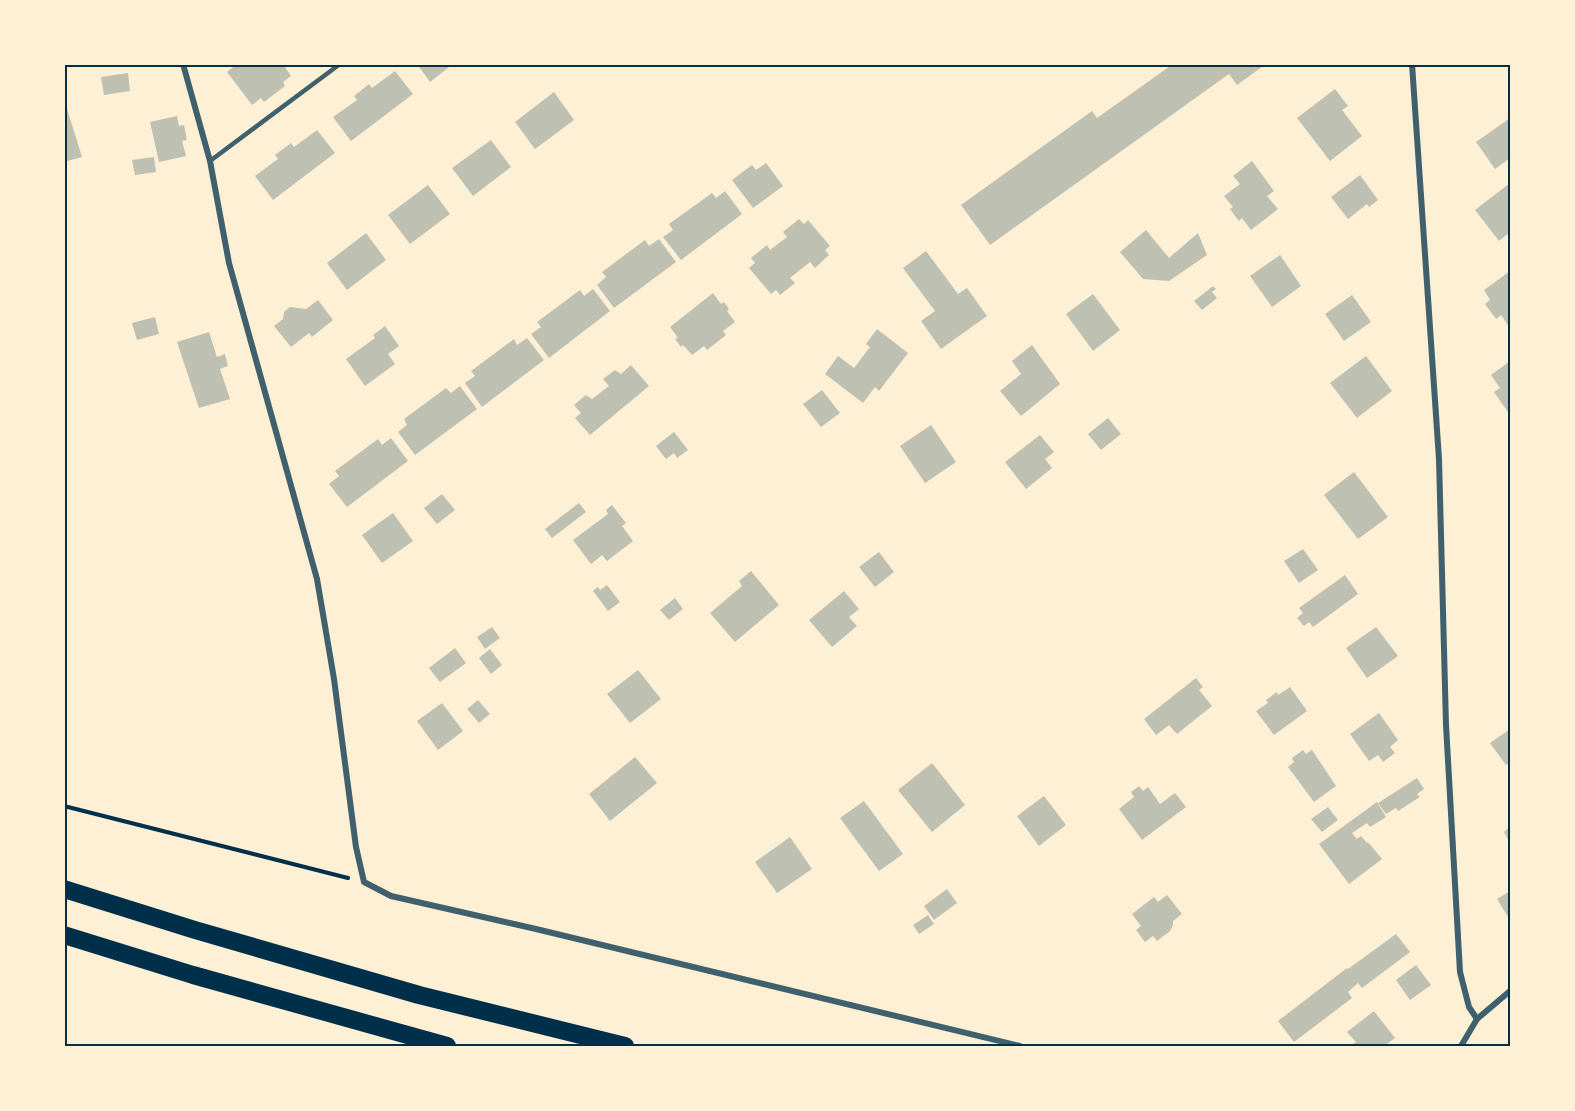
<svg xmlns="http://www.w3.org/2000/svg" width="1575" height="1111" font-family="Raleway,sans-serif">
<rect width="100%" height="100%" fill="#fdf0d5"/>
<g fill="#bec0b2">
<path d="M237,64H283L291,76L283,82L285,86L264,102L261,98L252,105L227,72Z"/>
<path d="M417,64H453L430,82Z"/>
<path d="M1173,64H1266L1237,85L1229,74L990,245L961,205L1092,111L1097,118Z"/>
<path d="M395,71L413,94L351,141L333,117L357,100L354,96L369,84L372,88Z"/>
<path d="M128,73L130,91L104,95L101,77Z"/>
<path d="M1335,89L1348,106L1342,110L1362,136L1330,161L1297,118Z"/>
<path d="M554,92L574,120L535,149L515,122Z"/>
<path d="M64,99L82,157L64,162Z"/>
<path d="M177,116L179,126L184,125L187,140L182,141L186,156L159,162L150,122Z"/>
<path d="M1510,118V158L1495,169L1476,142Z"/>
<path d="M317,130L335,153L273,200L255,176L278,159L275,155L291,143L294,147Z"/>
<path d="M491,140L511,167L473,196L452,168Z"/>
<path d="M154,157L156,172L135,175L132,160Z"/>
<path d="M1252,161L1274,191L1267,196L1278,209L1251,230L1242,218L1239,221L1230,209L1233,207L1224,196L1240,184L1233,176Z"/>
<path d="M766,163L783,186L753,208L732,180L752,165L756,170Z"/>
<path d="M1360,175L1378,200L1369,207L1367,204L1348,219L1331,197Z"/>
<path d="M1510,183V232L1499,241L1475,210Z"/>
<path d="M428,185L450,214L410,244L388,215Z"/>
<path d="M725,191L742,214L681,260L663,237L673,230L669,224L712,193L716,198Z"/>
<path d="M799,219L804,224L808,220L830,246L825,250L829,255L815,268L810,262L790,278L795,283L780,295L776,290L771,294L749,268L755,263L751,258L767,245L770,250L787,237L783,232Z"/>
<path d="M1146,230L1169,258L1198,233L1207,255L1169,281L1143,279L1120,252Z"/>
<path d="M366,233L386,260L347,290L327,263Z"/>
<path d="M659,239L676,262L614,308L597,285L606,277L602,272L645,240L649,246Z"/>
<path d="M926,251L958,294L967,288L987,316L941,349L921,321L935,311L903,268Z"/>
<path d="M1280,255L1301,286L1272,307L1250,276Z"/>
<path d="M1510,271V328L1501,315L1496,319L1485,304L1490,300L1484,290Z"/>
<path d="M1213,286L1216,289L1212,292L1217,298L1202,310L1194,301Z"/>
<path d="M593,289L610,311L549,358L531,334L541,327L537,322L580,290L584,296Z"/>
<path d="M713,293L721,304L724,302L729,309L727,311L735,322L723,331L726,335L716,343L707,350L704,346L692,355L683,345L681,347L675,339L678,338L670,327Z"/>
<path d="M1093,294L1120,330L1093,351L1066,314Z"/>
<path d="M1352,295L1371,322L1344,341L1325,314Z"/>
<path d="M318,300L333,320L312,337L309,333L291,347L274,326L283,319L284,312L290,307L306,309Z"/>
<path d="M155,317L159,334L137,340L132,323Z"/>
<path d="M385,326L399,346L388,354L395,364L365,386L346,359L375,338L373,335Z"/>
<path d="M877,329L908,353L879,391L875,387L863,403L825,374L838,356L854,368L870,347L866,344Z"/>
<path d="M209,332L217,357L225,354L228,366L220,369L230,399L199,408L177,342Z"/>
<path d="M527,338L544,360L482,407L465,383L475,376L471,371L514,339L517,345Z"/>
<path d="M1032,345L1060,384L1021,416L1000,391L1021,374L1012,361Z"/>
<path d="M1366,356L1392,391L1357,418L1330,383Z"/>
<path d="M1510,361V415L1494,392L1500,388L1491,375Z"/>
<path d="M631,365L649,386L590,435L575,418L581,413L574,405L586,395L592,399L609,386L603,379L615,370L621,374Z"/>
<path d="M460,386L477,409L415,455L398,432L407,425L404,419L446,388L451,393Z"/>
<path d="M822,390L840,413L821,427L803,404Z"/>
<path d="M1108,418L1121,434L1101,450L1088,434Z"/>
<path d="M931,425L956,462L925,483L900,446Z"/>
<path d="M674,432L688,450L677,458L674,453L666,459L656,446Z"/>
<path d="M1040,435L1054,452L1045,459L1052,468L1026,489L1005,462Z"/>
<path d="M391,438L408,461L347,507L329,484L339,476L335,471L378,439L382,445Z"/>
<path d="M1354,472L1388,517L1358,539L1324,495Z"/>
<path d="M442,494L455,510L437,524L424,508Z"/>
<path d="M579,503L586,512L552,538L545,529Z"/>
<path d="M612,505L626,523L622,526L633,541L607,561L602,555L591,564L573,540L608,514L606,510Z"/>
<path d="M393,513L413,541L382,563L362,535Z"/>
<path d="M1303,549L1318,570L1299,583L1284,561Z"/>
<path d="M879,552L894,572L875,587L859,567Z"/>
<path d="M751,571L779,605L735,642L710,613L742,586L739,581Z"/>
<path d="M1345,575L1358,594L1313,627L1309,622L1304,626L1297,618L1303,613L1299,608Z"/>
<path d="M607,585L620,602L608,611L593,591L598,587L600,590Z"/>
<path d="M844,591L859,609L849,617L857,626L832,647L809,620Z"/>
<path d="M675,598L683,609L669,620L660,610Z"/>
<path d="M492,627L500,638L485,649L477,637Z"/>
<path d="M1376,627L1398,656L1367,678L1346,648Z"/>
<path d="M455,648L466,663L440,682L429,668Z"/>
<path d="M490,649L502,665L491,674L479,658Z"/>
<path d="M638,670L661,699L630,723L607,694Z"/>
<path d="M1196,678L1203,687L1199,690L1212,706L1177,734L1169,725L1156,735L1144,719Z"/>
<path d="M1290,687L1307,711L1274,735L1256,711L1268,703L1266,700L1277,692L1278,695Z"/>
<path d="M478,700L490,714L479,723L467,709Z"/>
<path d="M442,703L463,731L438,750L417,721Z"/>
<path d="M1379,713L1398,740L1390,747L1395,753L1383,762L1378,755L1369,761L1350,734Z"/>
<path d="M1510,729V762L1506,765L1490,743Z"/>
<path d="M1303,750L1306,754L1312,750L1336,786L1314,802L1288,767L1294,762L1292,758Z"/>
<path d="M635,757L657,783L610,821L589,794Z"/>
<path d="M932,763L965,805L932,832L898,790Z"/>
<path d="M1417,778L1424,789L1417,794L1420,797L1398,811L1396,808L1386,814L1378,803Z"/>
<path d="M1139,786L1143,791L1148,787L1160,804L1175,793L1186,807L1142,840L1119,809L1134,797L1131,792Z"/>
<path d="M1044,796L1066,825L1039,846L1017,816Z"/>
<path d="M864,801L903,854L879,871L840,818Z"/>
<path d="M1377,802L1386,817L1370,827L1367,823L1352,833L1357,839L1361,836L1367,843L1368,842L1382,859L1349,884L1319,844Z"/>
<path d="M1328,807L1338,820L1322,832L1311,819Z"/>
<path d="M1510,827V843L1504,832Z"/>
<path d="M790,837L812,869L777,893L755,862Z"/>
<path d="M947,889L957,903L934,920L924,906Z"/>
<path d="M1510,891V920L1497,899Z"/>
<path d="M1167,895L1182,914L1173,921V925L1170,931L1157,941L1153,936L1145,942L1136,930L1141,926L1132,914L1154,897L1158,902Z"/>
<path d="M928,915L934,924L919,934L913,925Z"/>
<path d="M1396,934L1410,952L1362,988L1358,983L1348,992L1352,998L1294,1042L1278,1021L1347,968L1348,969Z"/>
<path d="M1416,965L1431,985L1410,1000L1396,980Z"/>
<path d="M1374,1011L1395,1038L1384,1046H1350L1356,1042L1347,1032Z"/>
</g>
<g fill="none" stroke-linecap="round" stroke-linejoin="round">
<path stroke="#003049" stroke-width="4" d="M64,806L348,878"/>
<path stroke="#3f606c" stroke-width="4.5" d="M210,161L340,64"/>
<g stroke="#3f606c" stroke-width="6">
<path d="M183,64L210,161L229,263L317,579L334,679L356,847L364,882L391,896L536,929L1020,1046"/>
<path d="M1412,64L1439,459L1446,725L1460,972L1469,1007L1477,1019"/>
<path d="M1461,1046L1477,1019L1510,991"/>
</g>
<g stroke="#003049" stroke-width="18">
<path d="M64,889L195,930L419,995L625,1046"/>
<path d="M64,935L193,975L447,1046"/>
</g>
</g>
<rect width="1575" height="1111" fill="none" stroke="#fdf0d5" stroke-width="132"/>
<rect x="66" y="66" width="1443" height="979" fill="none" stroke="#003049" stroke-width="2"/>
</svg>
